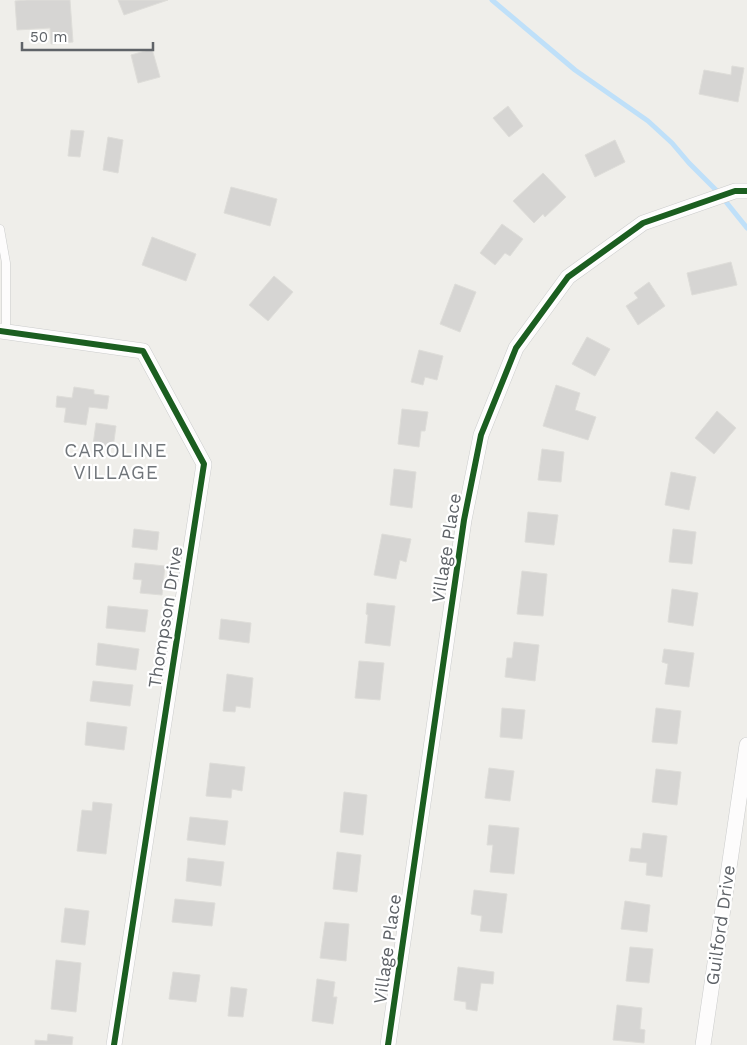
<svg xmlns="http://www.w3.org/2000/svg" width="747" height="1045" font-family="'Work Sans',sans-serif">
<rect width="100%" height="100%" fill="#efeeea"/>
<g fill="none" stroke-linecap="round" stroke-linejoin="round">
<path stroke="#bfe0f9" stroke-width="5" d="M492,0L575,70L648,121L672,143L689,163L718,192L747,228"/>
</g>
<g fill="#d6d5d3" stroke="#deddd9">
<path d="M27,0H70L73,42L51,44L50,28L17,30L15,1Z"/>
<path d="M118,0H168L124,15Z"/>
<path d="M152,49L160,77L138,83L131,55Z"/>
<path d="M732,66L744,68L738,102L699,94L704,70L731,75Z"/>
<path d="M508,106L523,126L509,137L493,118Z"/>
<path d="M71,130L84,131L80,157L68,156Z"/>
<path d="M108,137L123,140L118,173L103,170Z"/>
<path d="M615,140L625,162L595,177L585,155Z"/>
<path d="M543,173L566,197L545,217L543,214L534,223L513,201Z"/>
<path d="M231,187L277,199L270,226L224,213Z"/>
<path d="M502,224L523,239L510,256L505,253L495,265L480,253Z"/>
<path d="M152,237L196,254L186,281L142,265Z"/>
<path d="M731,262L737,285L692,295L687,273Z"/>
<path d="M274,276L293,292L268,321L249,305Z"/>
<path d="M649,282L665,306L638,325L626,306L638,298L634,293Z"/>
<path d="M455,284L476,292L460,332L440,324Z"/>
<path d="M587,337L610,349L595,376L572,364Z"/>
<path d="M419,350L443,356L437,380L425,377L423,385L411,382Z"/>
<path d="M556,385L580,393L575,410L596,417L588,440L543,426Z"/>
<path d="M74,387L94,390V394L109,396L107,409L89,407L86,425L64,422L66,408L56,407L57,396L72,398Z"/>
<path d="M402,409L428,412L425,431H421L419,447L398,444Z"/>
<path d="M717,411L736,428L714,454L695,438Z"/>
<path d="M96,423L116,426L113,448L93,445Z"/>
<path d="M542,449L564,452L561,482L538,480Z"/>
<path d="M394,469L416,472L412,508L390,505Z"/>
<path d="M671,472L696,477L689,510L665,505Z"/>
<path d="M528,512L558,515L554,545L525,542Z"/>
<path d="M134,529L159,532L157,550L132,547Z"/>
<path d="M673,529L696,532L692,564L669,562Z"/>
<path d="M382,534L411,539L406,562L400,560L396,579L374,575Z"/>
<path d="M135,563L165,566L162,595L140,593L142,580L133,579Z"/>
<path d="M522,571L547,574L543,616L517,614Z"/>
<path d="M672,589L698,593L693,626L668,622Z"/>
<path d="M367,603L395,606L390,646L365,643L368,615L366,614Z"/>
<path d="M108,606L148,610L145,632L106,628Z"/>
<path d="M221,619L251,623L249,643L219,639Z"/>
<path d="M514,642L539,645L535,681L505,677L507,658H512Z"/>
<path d="M98,643L139,649L136,670L96,665Z"/>
<path d="M664,649L694,653L689,687L665,684L668,664L662,662Z"/>
<path d="M359,661L384,663L380,700L355,698Z"/>
<path d="M227,674L253,678L250,708L236,706L235,712L223,711Z"/>
<path d="M93,681L133,685L130,706L90,701Z"/>
<path d="M502,708L525,710L522,739L500,737Z"/>
<path d="M656,708L681,711L677,744L652,742Z"/>
<path d="M87,722L127,727L124,750L85,745Z"/>
<path d="M210,763L245,767L242,791L232,789L231,798L206,796Z"/>
<path d="M489,768L514,771L510,801L485,798Z"/>
<path d="M656,769L681,772L677,805L652,802Z"/>
<path d="M344,792L367,795L363,835L340,832Z"/>
<path d="M93,802L112,804L106,854L77,851L82,810L92,811Z"/>
<path d="M190,817L228,821L225,845L187,840Z"/>
<path d="M489,825L519,828L514,874L490,872L493,845H487Z"/>
<path d="M643,833L667,836L662,877L646,875L647,863L629,861L631,848L641,849Z"/>
<path d="M337,852L361,855L357,892L333,889Z"/>
<path d="M188,858L224,862L221,886L186,881Z"/>
<path d="M474,890L507,894L502,933L480,931L482,916L471,914Z"/>
<path d="M175,899L215,903L212,926L172,922Z"/>
<path d="M625,901L650,905L647,932L621,929Z"/>
<path d="M65,908L89,911L85,945L61,942Z"/>
<path d="M325,922L349,924L346,961L320,958Z"/>
<path d="M630,947L653,949L649,983L626,981Z"/>
<path d="M56,960L81,963L76,1012L51,1009Z"/>
<path d="M458,967L494,972L493,984L481,983L477,1011L466,1009V1002L454,1000Z"/>
<path d="M173,972L200,975L196,1002L169,999Z"/>
<path d="M317,979L335,982L333,997H337L333,1024L312,1021Z"/>
<path d="M231,987L247,989L243,1017L228,1016Z"/>
<path d="M617,1005L642,1008L640,1029L645,1030L644,1043L613,1040Z"/>
<path d="M48,1034L73,1037L72,1045H35V1040L47,1041Z"/>
</g>
<g fill="none" stroke-linecap="round" stroke-linejoin="round">
<g stroke="#cbcccc" stroke-width="9">
<path id="service" d="M0,229L6,263V331"/>
</g>
<g stroke="#cbcccc" stroke-width="16">
<g id="minor">
<path d="M0,331L143,351L204,464L114,1045"/>
<path d="M388,1045L464,520L481,435L516,348L568,277L643,223L735,191H747"/>
<path d="M703,1045L747,745"/>
</g>
</g>
<use href="#service" stroke="#fdfcfc" stroke-width="8"/>
<use href="#minor" stroke="#fdfcfc" stroke-width="15"/>
<g stroke="#fff" stroke-width="9">
<g id="cycleway">
<path d="M0,331L143,351L204,464L114,1045"/>
<path d="M388,1045L464,520L481,435L516,348L568,277L643,223L735,191H747"/>
</g>
</g>
<use href="#cycleway" stroke="#1b5e20" stroke-width="6"/>
</g>
<g text-anchor="middle" dominant-baseline="central" stroke-width="4.5" stroke-linejoin="round" paint-order="stroke">
<g font-size="18" fill="#5f6368" stroke="#fff">
<text transform="translate(446 548) rotate(-81)">Village Place</text>
<text transform="translate(165 617) rotate(-81)">Thompson Drive</text>
<text transform="translate(720 925) rotate(-82)">Guilford Drive</text>
<text transform="translate(387 949) rotate(-82)">Village Place</text>
</g>
<g font-size="19" letter-spacing="1" fill="#70757a" stroke="#fff">
<text x="116" y="450">CAROLINE<tspan x="116" dy="22">VILLAGE</tspan></text>
</g>
</g>
<path d="M22 42v8h131v-8" fill="none" stroke="#5f6368" stroke-width="2.5"/>
<text x="30" y="42" font-size="15" fill="#5f6368" stroke="#ffffff" stroke-width="4" paint-order="stroke">50 m</text>
</svg>
